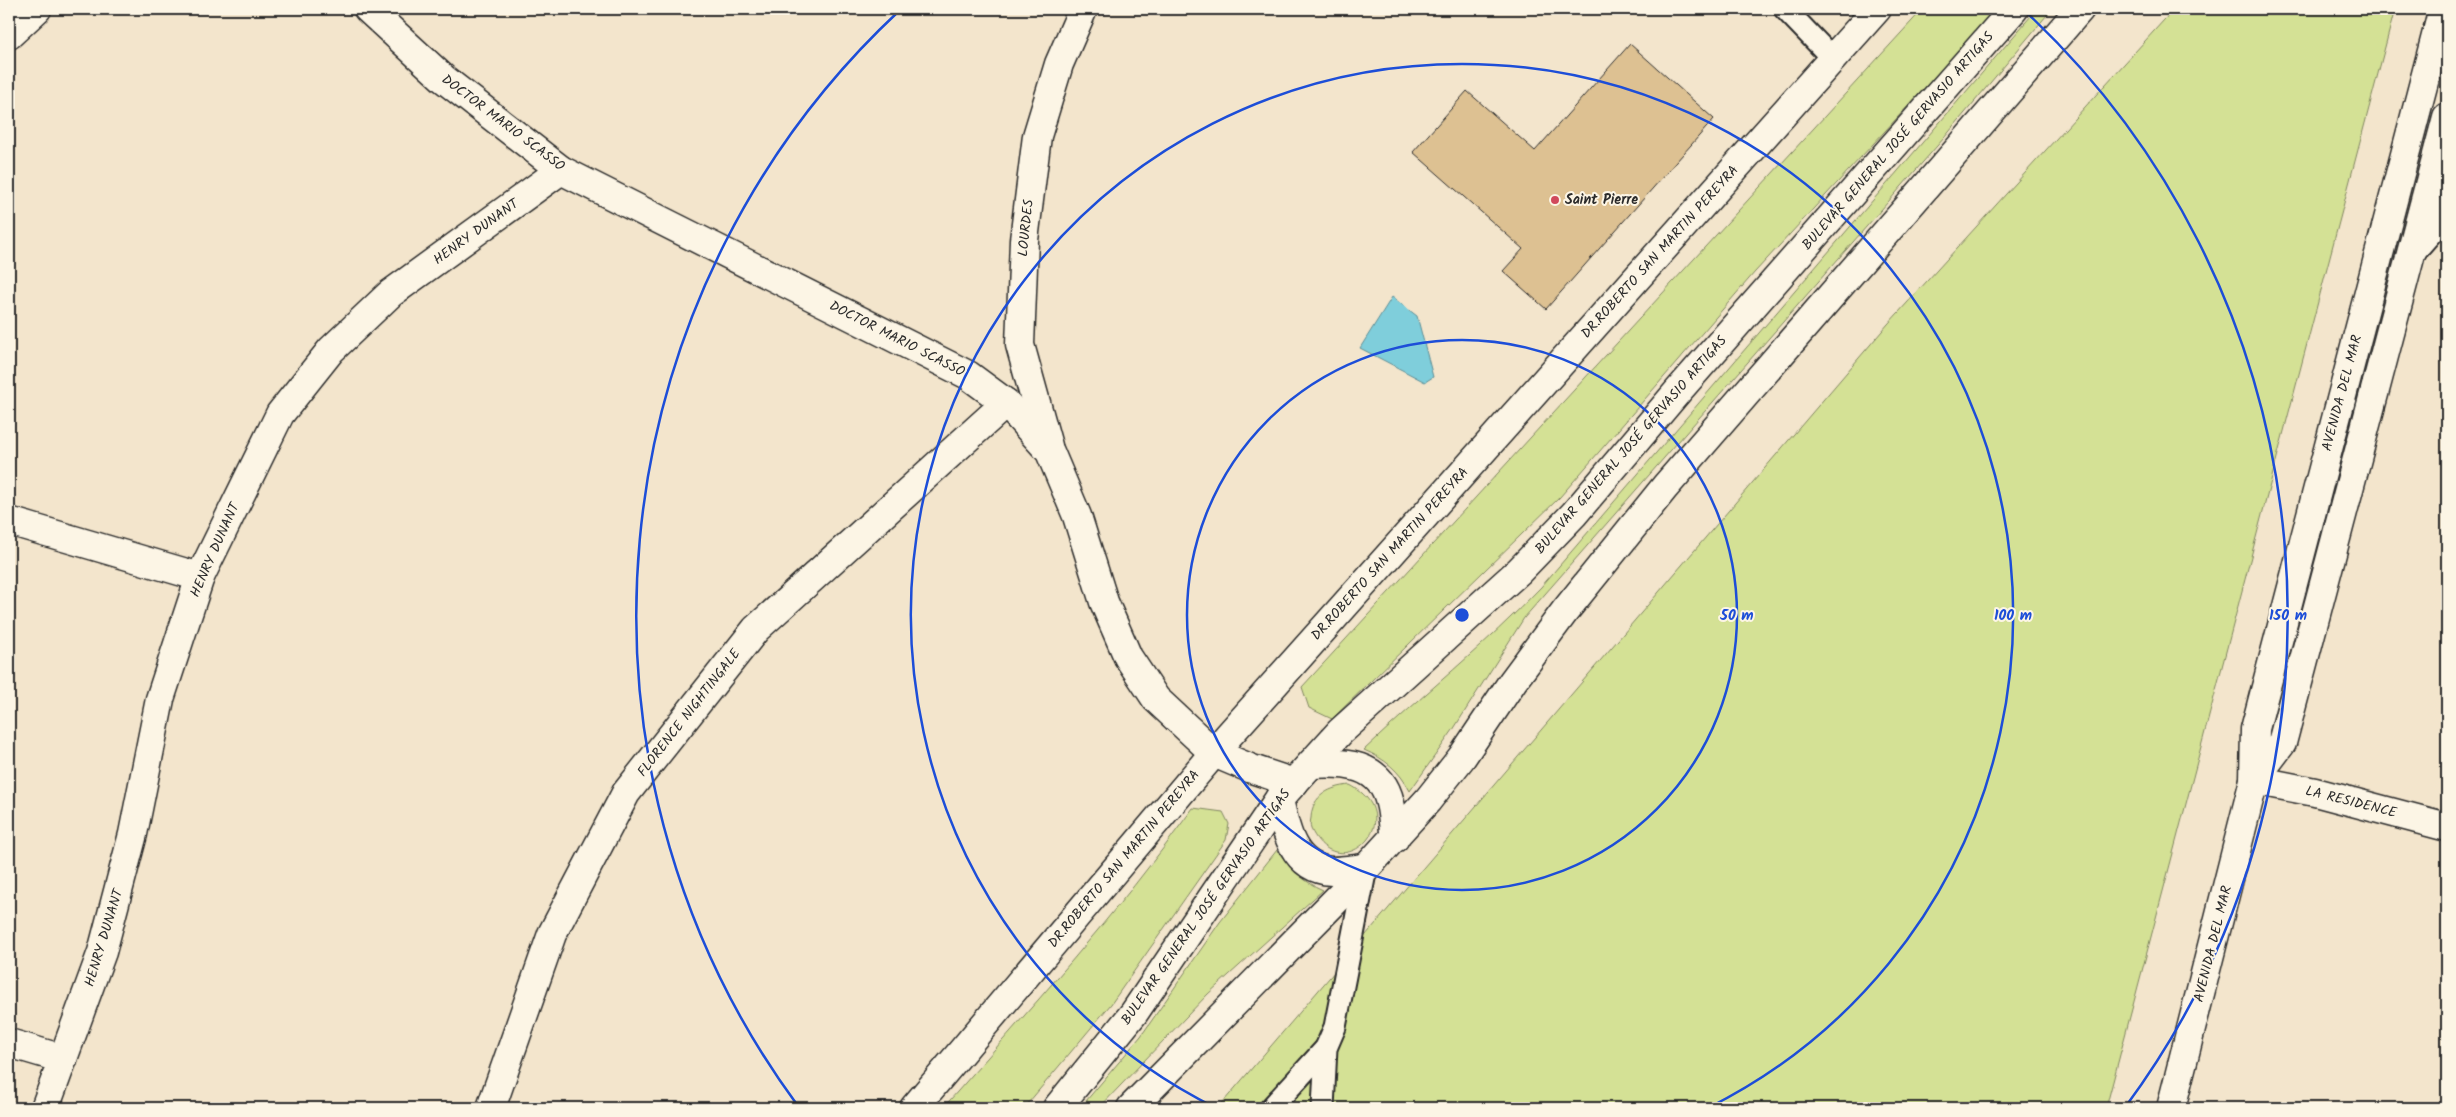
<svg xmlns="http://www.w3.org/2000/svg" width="2456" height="1117" font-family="Kalam,sans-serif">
<rect width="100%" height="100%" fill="#f3e5cc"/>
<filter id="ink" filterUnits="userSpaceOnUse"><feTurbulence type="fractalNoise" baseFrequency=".02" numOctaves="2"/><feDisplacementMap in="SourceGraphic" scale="10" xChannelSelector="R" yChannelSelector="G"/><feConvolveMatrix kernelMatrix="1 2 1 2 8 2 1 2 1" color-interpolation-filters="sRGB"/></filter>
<g filter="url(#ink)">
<g fill="#d4e195" stroke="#808660">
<path d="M1923,9H1994L1956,54L1755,272L1560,497L1332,719L1309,708L1302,687Z"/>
<path d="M2037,9H2052L1944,138L1524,618L1453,730L1410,791C1399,770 1385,759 1364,750C1422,695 1486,645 1541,587Z"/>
<path d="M2174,9H2395L2106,1108H1218L1888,324Z"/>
<path d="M1350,785C1413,818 1340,890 1311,829C1310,826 1310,822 1311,818C1312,795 1330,787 1350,785Z"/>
<path d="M1193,808L1223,812L1229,824L1226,840L1111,1004L1024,1108H943C1029,1010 1117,914 1193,808Z"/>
<path d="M1277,850C1291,869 1302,881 1323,890L1208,994L1099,1108H1080L1141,1036L1220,922Z"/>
</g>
<path fill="#7fcedb" stroke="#5d8d95" d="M1392,297L1417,316L1433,377L1425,382L1360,348Z"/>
<path fill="#ddc192" stroke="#2b2b2b" d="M1630,44L1714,119L1546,309L1503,271L1523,249L1413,152L1467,91L1535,151Z"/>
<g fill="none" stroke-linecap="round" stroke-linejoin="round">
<g stroke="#2b2b2b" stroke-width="25">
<g id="lane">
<path d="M1785,9L1833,59"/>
<path d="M2412,255L2440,223L2447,206"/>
<path d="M1271,1108L1326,1048"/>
<path d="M1323,1108L1326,1048L1335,1027L1366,868"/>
</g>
</g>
<g stroke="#2b2b2b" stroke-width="31">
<g id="street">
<path d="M368,9L444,79L561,170L968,375L1006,403L1050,452L1077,516L1104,602L1128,657L1156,699L1214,753L1252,769L1294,783"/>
<path d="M9,35L37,9"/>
<path d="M1048,446L1020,345L1024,240L1037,136L1059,64L1083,9"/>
<path d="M9,521L200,577"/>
<path d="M2254,780L2315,792L2447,827"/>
<path d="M9,1043L63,1059"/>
<path d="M45,1108L102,952L133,834L160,699L200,577L280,414L331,350L390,294L561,170"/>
<path d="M491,1108L552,934L626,793L756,629L1006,403"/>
<path d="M914,1108L1229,735L1877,9"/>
</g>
</g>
<g stroke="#2b2b2b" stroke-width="31">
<g id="secondary">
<path d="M1311,764C1344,762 1381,763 1390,803C1393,814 1393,827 1395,838"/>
<path d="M2254,780L2282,743L2447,117"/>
<path d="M1279,799C1285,829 1293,869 1332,871C1343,871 1355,869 1366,868"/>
<path d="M1057,1108L1134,1013L1279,799L1340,732L1519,571L1574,514L1679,390L2014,9"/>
<path d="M1131,1108L1346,890L1428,800L1462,757L1513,681L1565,611L1665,487L2080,9"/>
<path d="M2171,1108L2254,780L2255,729L2443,9"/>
</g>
</g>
<use href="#lane" stroke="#fcf5e5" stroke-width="21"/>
<use href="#street" stroke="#fcf5e5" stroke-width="28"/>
<use href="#secondary" stroke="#fcf5e5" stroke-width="28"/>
</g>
</g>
<g fill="none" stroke="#1d4ed8" stroke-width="2.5">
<circle cx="1462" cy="615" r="275"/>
<path d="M1216 1108A551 551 0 1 1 1708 1108"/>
<path d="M798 1106A826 826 0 0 1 899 11M2025 11A826 826 0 0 1 2126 1106"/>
</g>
<circle fill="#d1495b" stroke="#fcf5e5" stroke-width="2" cx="1555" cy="200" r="5"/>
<g text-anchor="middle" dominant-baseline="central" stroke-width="4" stroke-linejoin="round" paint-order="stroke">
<g font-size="14" fill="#2b2b2b" stroke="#fcf5e5">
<text transform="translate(503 123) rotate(37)">DOCTOR MARIO SCASSO</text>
<text transform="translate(1898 141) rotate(-49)">BULEVAR GENERAL JOSÉ GERVASIO ARTIGAS</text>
<text transform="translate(1026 228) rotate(-84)">LOURDES</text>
<text transform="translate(476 232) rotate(-36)">HENRY DUNANT</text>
<text transform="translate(1660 252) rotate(-48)">DR.ROBERTO SAN MARTIN PEREYRA</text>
<text transform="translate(897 339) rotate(27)">DOCTOR MARIO SCASSO</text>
<text transform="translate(2342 393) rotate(-75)">AVENIDA DEL MAR</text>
<text transform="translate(1631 445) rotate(-49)">BULEVAR GENERAL JOSÉ GERVASIO ARTIGAS</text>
<text transform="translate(215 550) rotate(-66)">HENRY DUNANT</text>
<text transform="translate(1390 554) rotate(-48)">DR.ROBERTO SAN MARTIN PEREYRA</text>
<text transform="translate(689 713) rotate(-52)">FLORENCE NIGHTINGALE</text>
<text transform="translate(2351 802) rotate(14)">LA RESIDENCE</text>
<text transform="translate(1124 859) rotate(-50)">DR.ROBERTO SAN MARTIN PEREYRA</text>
<text transform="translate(1206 907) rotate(-55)">BULEVAR GENERAL JOSÉ GERVASIO ARTIGAS</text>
<text transform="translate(104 938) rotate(-73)">HENRY DUNANT</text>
<text transform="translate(2213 944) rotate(-76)">AVENIDA DEL MAR</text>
</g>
<g font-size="14" font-weight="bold" fill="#2b2b2b" stroke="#fcf5e5" text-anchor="start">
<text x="1565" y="200">Saint Pierre</text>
</g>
</g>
<circle cx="1462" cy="615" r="8" fill="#1d4ed8" stroke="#fcf5e5" stroke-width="2.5"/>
<g font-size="15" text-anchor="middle" font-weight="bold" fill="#1d4ed8" stroke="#fcf5e5" stroke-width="4" stroke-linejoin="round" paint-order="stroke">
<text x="1737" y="620">50 m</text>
<text x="2013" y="620">100 m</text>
<text x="2288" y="620">150 m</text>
</g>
<rect width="2456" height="1117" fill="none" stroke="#fcf5e5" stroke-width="30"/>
<rect x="15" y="15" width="2426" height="1087" fill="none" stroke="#2b2b2b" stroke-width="2" filter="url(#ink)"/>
</svg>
